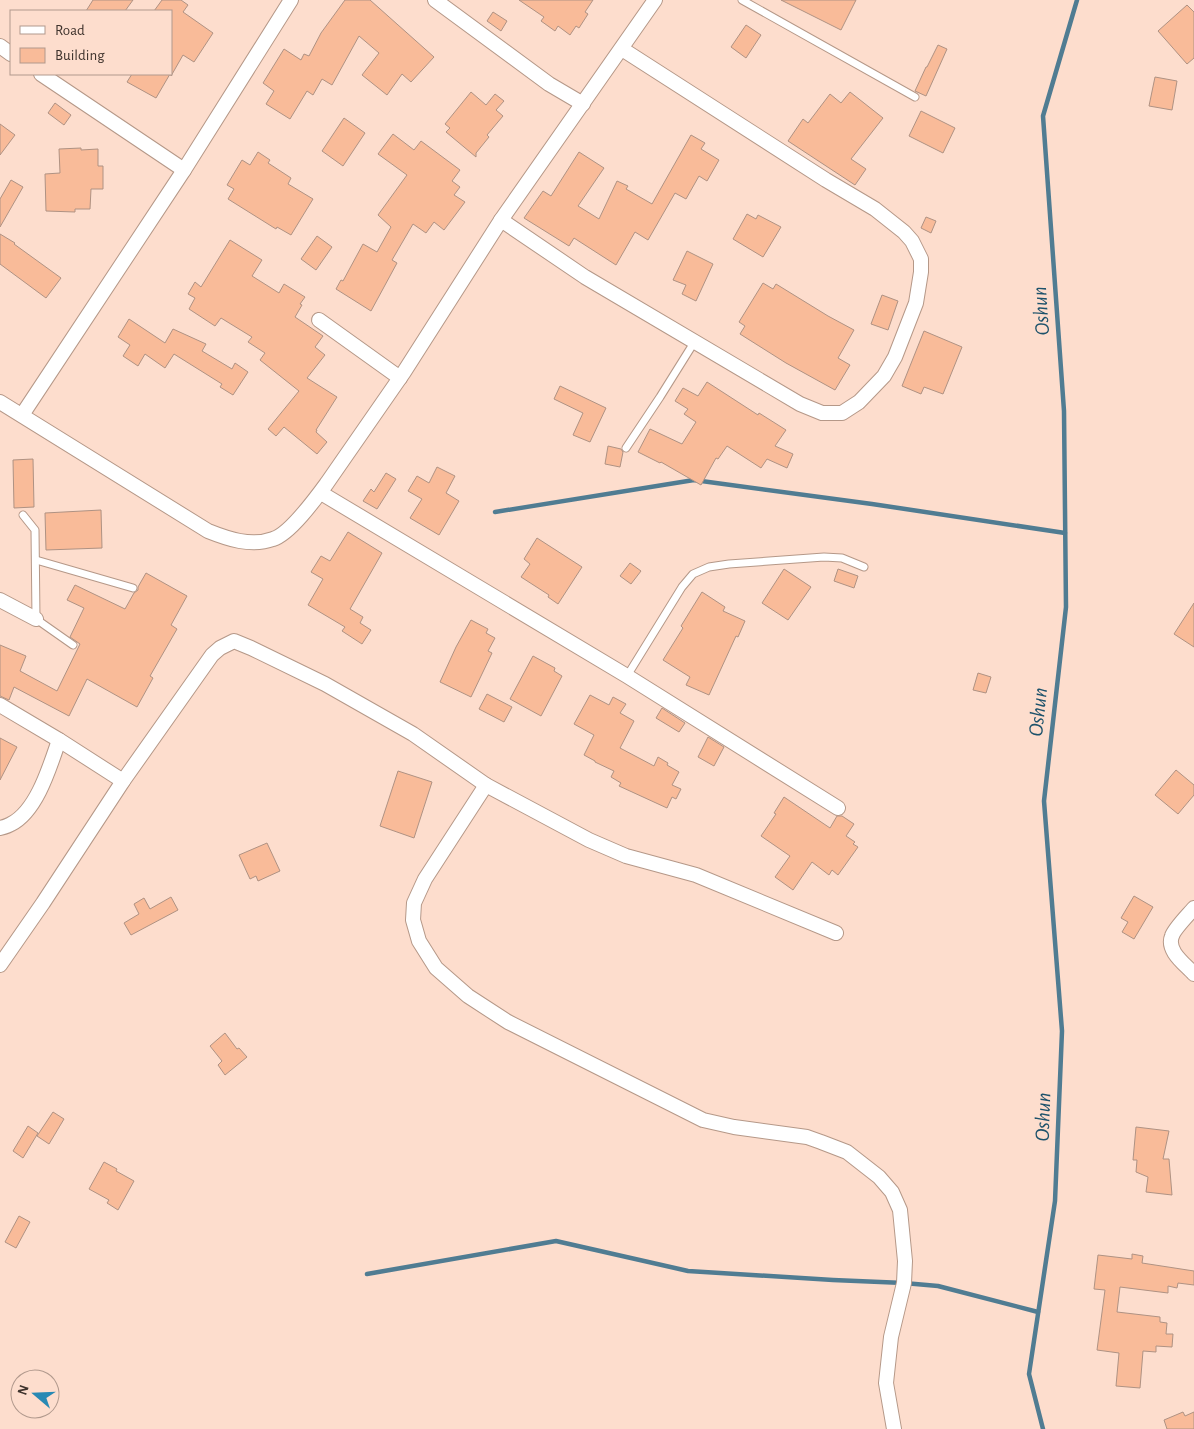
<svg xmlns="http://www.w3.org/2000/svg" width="1194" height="1429" font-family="'Alegreya Sans',sans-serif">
<rect width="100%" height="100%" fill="#fdddcd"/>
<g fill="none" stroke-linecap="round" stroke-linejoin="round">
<g stroke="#507c92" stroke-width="4.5">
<path d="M495,512L694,480L872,504L1065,533"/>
<path d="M367,1274L556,1241L688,1271L833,1280L904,1283L938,1286L1038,1312"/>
<path d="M1043,1429L1029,1374L1055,1201L1062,1031L1044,801L1066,607L1064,411L1043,116L1077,0"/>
</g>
</g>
<g fill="#f9bb99" stroke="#af9283">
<path d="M93,0H133L125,11H86Z"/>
<path d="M162,0H181L188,5L183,12L213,33L194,62L183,55L171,76V11H154Z"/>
<path d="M345,0H370L434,57L411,82L402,74L387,95L362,75L379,53L359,36L332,85L322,79L313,95L307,91L290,119L266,104L274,91L263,83L284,49L301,60L304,54L309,56L321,33Z"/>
<path d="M519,0H593L585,12L588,14L579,28L576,26L570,35L558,26L555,31L541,21L544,17Z"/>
<path d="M781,0H856L841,30Z"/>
<path d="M1187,5L1194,12V58L1187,64L1158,31Z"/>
<path d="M493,12L507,21L501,31L487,21Z"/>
<path d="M746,25L761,35L746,58L731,47Z"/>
<path d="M938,45L947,49L926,96L915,91L926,67H927Z"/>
<path d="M132,74H170L156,98L127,82Z"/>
<path d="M1155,77L1177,81L1172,110L1149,106Z"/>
<path d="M471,92L486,105L495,94L504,101L496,110L503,116L487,135L489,137L476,153V157L446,132L450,128L445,124Z"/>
<path d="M850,92L883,118L851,159L866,169L855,185L788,141L803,119L808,123L830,94L841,103Z"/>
<path d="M55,103L71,115L64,125L48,113Z"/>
<path d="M921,111L955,128L943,153L909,136Z"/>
<path d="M344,118L365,133L343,166L322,151Z"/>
<path d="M0,124L15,135L0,155Z"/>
<path d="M393,134L414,150L421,141L460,170L452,181L460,187L454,195L465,202L444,230L434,222L426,233L413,224L392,260L397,263L371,311L336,289L341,280L343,281L363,244L377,252L391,227L378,215L407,175L378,154Z"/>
<path d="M691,135L705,143L701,149L719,160L707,181L699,176L686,199L675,193L648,240L635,232L616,265L574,238L569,246L524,218L543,191L551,196L579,152L604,168L578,206L599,219L617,181L628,186L626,189L652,204Z"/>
<path d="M81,148V150L98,149V166H103V189H91L90,209H75V212L46,211L45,174L60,173L59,149Z"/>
<path d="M258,152L270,160L268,163L291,178L288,184L313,199L291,235L277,227L276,229L228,199L234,189L227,185L242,160L250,165Z"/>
<path d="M11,180L23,187L0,227V199Z"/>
<path d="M747,214L756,219L758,215L781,227L763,257L733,239Z"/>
<path d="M926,217L936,221L931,233L921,228Z"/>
<path d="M0,234L15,243L14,244L61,278L46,298L0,264Z"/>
<path d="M317,236L332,247L316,270L301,259Z"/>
<path d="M230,240L262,260L252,276L279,293L284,284L305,297L300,304L302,305L295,317L323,336L315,347L325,355L307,378L337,397L316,430H317L316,432L327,442L317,454L284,427L276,436L268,429L299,391L260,360L265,353L248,342L252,337L221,318L215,326L189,309L195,298L188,294L195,282L201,287Z"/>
<path d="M687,251L713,264L696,301L682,294L686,285L673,280Z"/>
<path d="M763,283L773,289L776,284L828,316L854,330L838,358L850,365L835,390L786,363L740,334L745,326L739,322Z"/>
<path d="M882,295L898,301L888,330L871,324Z"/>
<path d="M129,319L165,343L173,329L206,344L202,351L232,369L235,363L248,372L233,395L220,387L222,384L174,354L165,368L145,354L138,366L123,356L130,345L118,337Z"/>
<path d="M924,331L962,347L943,394L924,387L921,394L902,386Z"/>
<path d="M707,382L758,415L759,413L786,430L775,446L793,454L787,468L767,459L761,468L727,446L718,459L716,458L701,485L661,462L660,463L638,452L650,429L682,444L696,422L684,414L688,409L675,401L683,388L698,396Z"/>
<path d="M560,386L606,408L590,442L573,435L583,413L554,399Z"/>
<path d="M608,446L621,449L623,452L620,467L605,464Z"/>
<path d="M33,459L34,507L14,508L13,460Z"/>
<path d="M437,467L455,476L446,493L459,501L439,535L410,518L422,499L408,491L417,476L429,483Z"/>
<path d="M386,473L396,479L377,509L363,501L371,489L374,492Z"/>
<path d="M101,510L102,548L46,550L45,513Z"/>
<path d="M348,532L382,553L350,609L363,617L360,623L371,630L362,644L342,631L345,627L308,605L323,579L311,572L321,556L330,561Z"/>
<path d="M537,538L582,567L558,604L548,597L549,595L521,577L530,564L524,559Z"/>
<path d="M630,563L641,571L631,584L620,576Z"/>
<path d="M784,569L811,587L788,620L762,603Z"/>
<path d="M838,569L858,576L854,588L834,581Z"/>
<path d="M146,573L187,596L171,625L177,629L150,676L153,678L137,707L87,679L69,716L14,687L9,700L0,696V645L26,656L20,671L57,691L80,644L70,637L84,608L67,600L75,585L125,609L134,593L138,590V587Z"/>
<path d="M702,592L725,607L723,611L745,621L738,637L736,636L709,695L686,685L690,677L663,660L683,628L681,626Z"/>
<path d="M1194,603V647L1174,634Z"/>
<path d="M471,620L488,629L486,633L495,638L488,651L492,653L471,697L440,682L456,647Z"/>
<path d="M533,656L555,668L554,671L562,676L541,716L510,699Z"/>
<path d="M978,673L991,677L986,693L973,690Z"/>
<path d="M487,694L512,707L504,722L479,709Z"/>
<path d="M590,695L609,705L613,697L626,704L620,713L634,721L620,748L654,766L658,757L668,763L667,765L679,772L672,785L681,789L676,799L672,797L667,808L619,786L621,783L611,777L614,771L595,762V761L584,755L594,735L574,724Z"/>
<path d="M662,708L685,723L679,732L656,718Z"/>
<path d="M708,737L724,747L714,766L698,757Z"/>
<path d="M0,738L17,747L0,780Z"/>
<path d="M1176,770L1194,785V795L1178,814L1155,795Z"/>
<path d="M398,771L432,782L414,838L380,826Z"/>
<path d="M784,797L830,828L837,816H842L854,824L846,836L855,842L853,844L858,847L838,875L832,870L829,875L812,862L793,890L775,877L790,856L761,836L776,814L774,813Z"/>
<path d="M267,843L280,871L258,881L256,876L250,879L239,855Z"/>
<path d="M1134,896L1153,907L1134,939L1122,932L1128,922L1121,918Z"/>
<path d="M171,897L178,910L131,935L124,923L139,914L134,904L144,898L150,909Z"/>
<path d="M225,1033L237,1049L239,1048L247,1057L225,1075L218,1065L222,1061L210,1046Z"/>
<path d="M53,1112L64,1119L49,1144L37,1136Z"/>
<path d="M28,1126L38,1133L23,1158L13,1151Z"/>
<path d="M1136,1127L1169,1131L1163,1159H1169L1172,1195L1146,1192L1148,1177L1136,1172L1137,1160H1133Z"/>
<path d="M104,1162L117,1169L116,1171L134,1181L118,1210L107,1203L109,1200L89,1189Z"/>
<path d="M19,1216L30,1222L16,1248L5,1242Z"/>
<path d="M1132,1254L1143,1256L1142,1263L1194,1271V1285L1178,1283L1177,1288L1168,1286V1293L1120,1287L1117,1312L1160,1317V1322L1167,1323L1166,1334H1173L1172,1347L1156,1346V1352L1143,1351L1140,1388L1116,1386L1119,1353L1097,1350L1105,1290L1094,1289L1098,1255L1132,1259Z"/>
<path d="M1183,1412L1185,1416L1194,1412V1429H1167L1164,1420Z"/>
</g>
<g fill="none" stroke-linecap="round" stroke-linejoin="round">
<g stroke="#b59888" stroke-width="9">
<g id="service">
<path d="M742,0L915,97"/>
<path d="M626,448L660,397L695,341"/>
<path d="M23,515L35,530L36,619L73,645"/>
<path d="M36,560L133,588"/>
<path d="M627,676L682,587L693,574L709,567L729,564L824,557L842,558L864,567"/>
</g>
</g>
<g stroke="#b59888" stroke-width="16">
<g id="minor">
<path d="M435,0L549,84L583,104"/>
<path d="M0,46L11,54"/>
<path d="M41,74L184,170"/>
<path d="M501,220L585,277L800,404L822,413H842L859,402L884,376L895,357L916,303L921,272V259L912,241L904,232L875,209L826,180L622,49"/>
<path d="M319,320L400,378"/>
<path d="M0,402L208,531C228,539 251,547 273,539C290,534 316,498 327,483L404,372L501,220L655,0"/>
<path d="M22,415L184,170L291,0"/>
<path d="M321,493L627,676L838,808"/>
<path d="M0,600L36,619"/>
<path d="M0,705L59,740L123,781"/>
<path d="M486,785L425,879L414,903L413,920L419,941L436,968L468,996L508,1022L703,1120L734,1127L807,1137L821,1142L847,1152L879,1177L892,1192L900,1210L905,1261L904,1283L891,1337L886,1383L894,1429"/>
<path d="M0,828C4,827 8,826 11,824C37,811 50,766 59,740"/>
<path d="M1194,908C1189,914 1174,929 1172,936C1166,951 1185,964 1194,974"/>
<path d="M0,965L43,903L123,781L212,655L220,648L234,641L251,648L325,684L413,734L486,785L589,840L626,856L696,875L836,933"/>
</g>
</g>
<use href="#service" stroke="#fff" stroke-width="7"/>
<use href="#minor" stroke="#fff" stroke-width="14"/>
</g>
<g text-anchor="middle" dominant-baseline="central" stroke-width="4.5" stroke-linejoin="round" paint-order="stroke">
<g font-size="21" font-style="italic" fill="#1d526b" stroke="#fdddcd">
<text transform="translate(1041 311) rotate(-94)">Oshun</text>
<text transform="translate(1038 712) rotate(-84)">Oshun</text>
<text transform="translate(1043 1117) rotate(-88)">Oshun</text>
</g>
</g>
<rect x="10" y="10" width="162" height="65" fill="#fdddcd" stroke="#b1998d"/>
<rect x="20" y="26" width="25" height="8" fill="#ffffff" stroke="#b1998d"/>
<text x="55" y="35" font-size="15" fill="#3f332d">Road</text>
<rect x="20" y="48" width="25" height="15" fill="#f9bb99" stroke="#b1998d"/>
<text x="55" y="60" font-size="15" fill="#3f332d">Building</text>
<g transform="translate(35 1394) rotate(289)"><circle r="24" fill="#fdddcd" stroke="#b1998d"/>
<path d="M0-4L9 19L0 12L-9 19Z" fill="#2889b4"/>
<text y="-8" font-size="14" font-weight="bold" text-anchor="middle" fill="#3f332d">N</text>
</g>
</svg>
